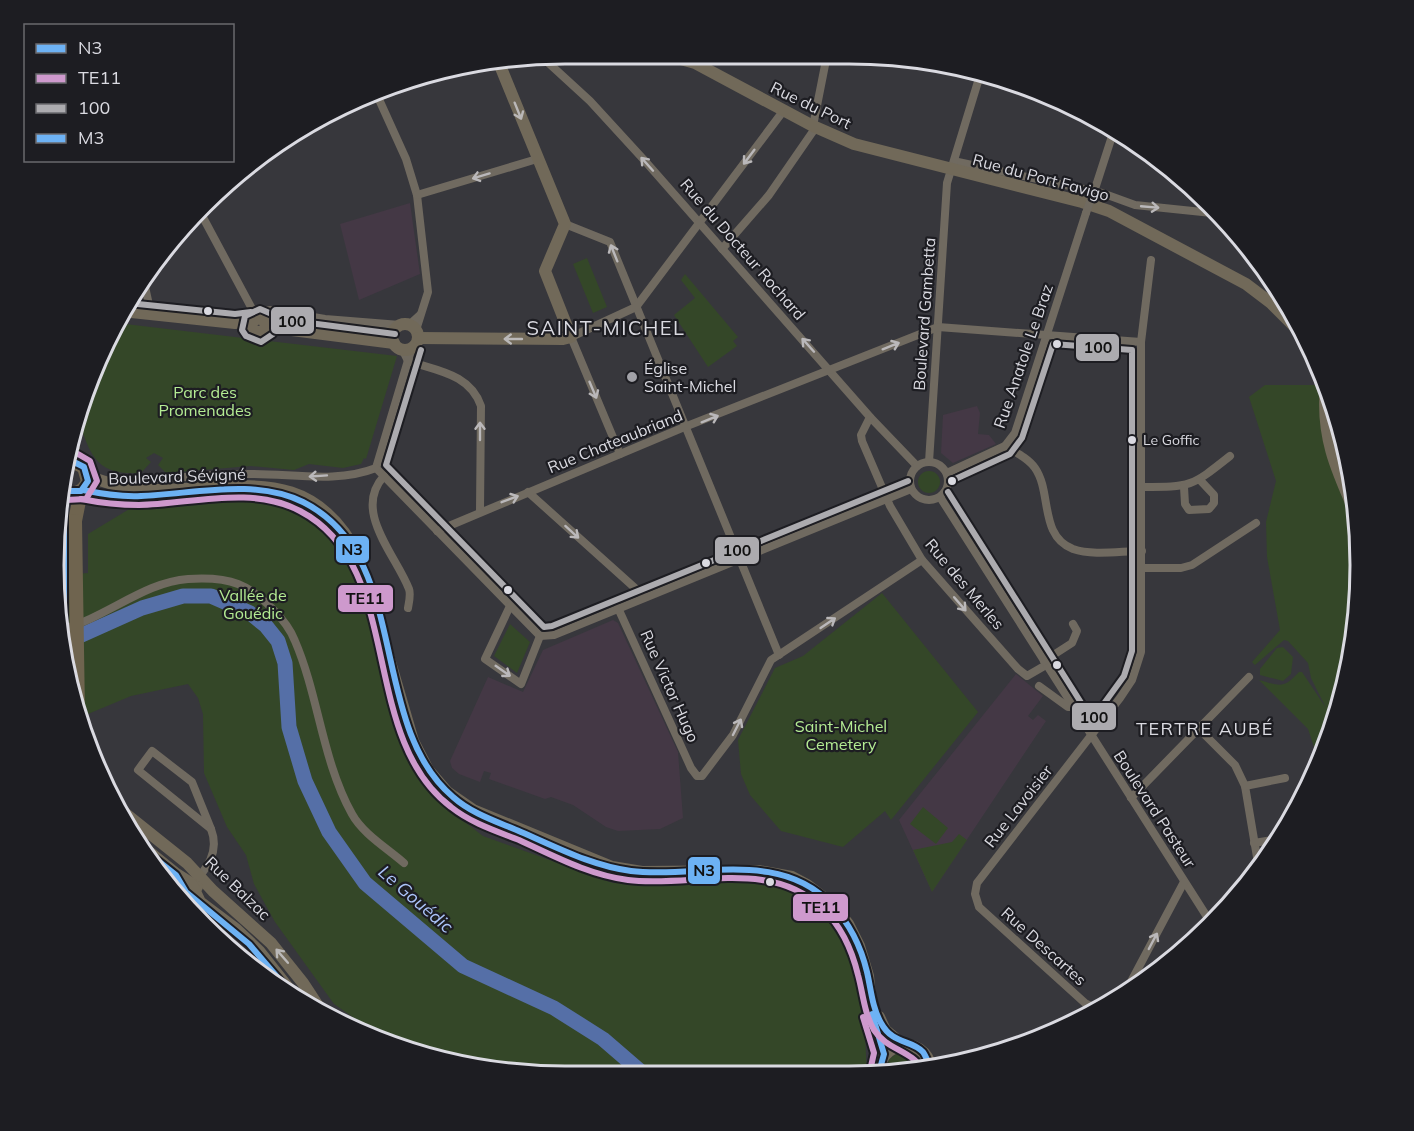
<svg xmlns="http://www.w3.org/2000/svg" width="1414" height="1131" font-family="Mulish,sans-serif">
<rect width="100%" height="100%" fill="#37373c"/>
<g fill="#443845">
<path d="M410,203L420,274L359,300L340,224Z"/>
<path d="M977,406L980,413L978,434L989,435L996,444L953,463L941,453L943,415Z"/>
<path d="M613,620L618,623L678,752L683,818L660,829L618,831L606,827L573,805L551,797L545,799L489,779L491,773L484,771L480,782L459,774L452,768L450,761L488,677L523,692L543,650Z"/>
<path d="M1016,674L1043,696L1028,716L1033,720L1038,715L1046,721L932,892L899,820Z"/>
</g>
<g fill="#344728">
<path d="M587,258L607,307L593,313L573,264Z"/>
<path d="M685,274L738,337L733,341L737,346L708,367L674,315L695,298L681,280Z"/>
<path d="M117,323L397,356L366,459L364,458L361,464L343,468L309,464L294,470L251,466L166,473L158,465L163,458L154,453L146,458L151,462L141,473C96,476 90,455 78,418Z"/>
<path d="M1265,385H1316L1338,422L1356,499L1359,599L1342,698L1318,759L1308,729L1259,680C1281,686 1283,689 1299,672H1302L1326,708L1311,678L1308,663L1288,641L1284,640L1255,665L1252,662L1280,630L1267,557L1266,522L1276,481L1249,397Z"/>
<circle cx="929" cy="482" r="11"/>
<path d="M141,502H270L304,513L329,533L352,567L411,766L432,797L483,836L613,883L741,878L780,881L819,905L852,949L864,1013L867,1076L565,1077L466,1067L393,1045L334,1004L275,922L254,884L246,855L227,827L204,773L203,714L198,698L188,684L131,696L88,714L79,715L71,698L55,576L88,573V534Z"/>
<path d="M882,593L978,712L891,820L885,811L843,847L781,831L750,795L741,774L738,740L775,668L803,656Z"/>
<path d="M510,624L530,642L517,673L494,656Z"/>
<path d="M1283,647L1293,657L1291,674L1283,681L1260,675V669L1277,648Z"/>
<path d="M923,807L948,828L936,844L910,824Z"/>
<path d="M959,834L967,840L932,892L913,850L952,842Z"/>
<path d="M899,1052L917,1056L923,1069L886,1075L889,1059Z"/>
</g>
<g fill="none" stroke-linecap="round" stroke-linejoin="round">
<path stroke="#556fa7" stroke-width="15" d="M64,643L142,608L183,596H211L250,613L266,626L278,641L285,663L289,727L305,781L329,832L365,883L463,966L554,1008L603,1039L647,1077"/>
<g stroke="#706a60" stroke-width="8">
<path d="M542,57L590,101L645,161L870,417L917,466"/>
<path d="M377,95L406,159L417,195L428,292L416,330"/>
<path d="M813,126L827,55"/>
<path d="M1112,137L1132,142"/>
<path d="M952,167L958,162L1102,193L1135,205L1212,213"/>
<path d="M417,195L537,159"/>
<path d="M1093,195L1114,130"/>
<path d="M199,210L257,318"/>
<path d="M565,224L610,242L779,655"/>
<path d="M722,249L769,195L816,127"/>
<path d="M144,282L151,314"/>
<path d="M261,318L264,311L271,310L325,319L400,325"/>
<path d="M409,325L420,315"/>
<path d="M402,349L408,361"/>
<path d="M408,361C438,371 470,374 481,406L480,511"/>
<path d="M870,417L861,435L862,441L890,506L922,560L1018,669L1027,676L1046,665"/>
<path d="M1005,446C1015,452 1028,458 1035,468C1052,492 1039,536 1073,549C1093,556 1121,551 1142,551"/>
<path d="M620,454L571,337L636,307L784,110"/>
<circle cx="929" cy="481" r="19"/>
<path d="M929,462L947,183L980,75"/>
<path d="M376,468L540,636"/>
<path d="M376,468L412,347"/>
<path d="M947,473L1005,446L1015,433L1086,213"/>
<path d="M384,476C352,511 396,555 409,589C411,594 409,602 408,608"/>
<path d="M129,487C140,478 159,479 173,478C198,476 223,474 247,474C290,473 335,484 376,468"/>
<path d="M1142,487C1191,487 1191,487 1230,456"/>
<path d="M1184,487L1185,504L1189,510L1209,509L1214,503V495L1200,480"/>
<path d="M528,492L645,597"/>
<path d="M940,497L1211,923"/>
<path d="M437,531L682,428L938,327L1141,342"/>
<path d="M1142,568H1181L1192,565L1256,523"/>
<path d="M510,606L485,659L521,684L540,636"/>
<path d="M618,608L691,768L697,776H702L733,735L771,660L922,560"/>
<path d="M62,629C106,618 144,582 188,579C204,578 223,578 238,584C259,592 287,620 295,641C319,697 322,760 352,814C363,834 387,848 404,863"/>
<path d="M540,636L554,635L911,489"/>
<path d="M1044,661L1072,643L1077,631L1073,624"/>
<path d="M1039,686L1068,707H1073"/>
<path d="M1198,728L1235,765L1245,786L1259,869"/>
<path d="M152,751L192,782L211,829L138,770Z"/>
<path d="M1245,786L1285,778"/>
<path d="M1131,798L1249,677"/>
<path d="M1254,843L1278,839"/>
<path d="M180,901C196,878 223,859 211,829"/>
<path d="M1125,993L1184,882"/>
<path d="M1100,1010L1085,1003L979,907L975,894L977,883L1120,698L1132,680L1141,652V342L1151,260"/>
</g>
<g stroke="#716959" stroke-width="12">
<path d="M663,54L695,63L813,126L854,144L1082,202L1109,211L1246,284L1271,303L1303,335"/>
<path d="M122,311L235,323L252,321"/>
<path d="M265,322L266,328L260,333L251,329L252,321L259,318L284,329L394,343"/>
<circle cx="405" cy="337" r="13"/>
<path d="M418,338L563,339L571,337L545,271L565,224L499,63"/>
<path d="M1326,386C1321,436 1336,469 1356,514"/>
<path d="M71,434L76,463"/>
<path d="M88,476C109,484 133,490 155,490C242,490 312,462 360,559L413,741L428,770L447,792L473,810L612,867L642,872L758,871L792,877L807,885L833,905L848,924L859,946L868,976L872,1016L884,1054"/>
<path d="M83,490L103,496L147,497"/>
<path d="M117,807L187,863L213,891L271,943L303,983L320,1009"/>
<path d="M139,844L175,873L197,887"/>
<path d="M192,885L200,902L236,929L259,951L293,994"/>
<path d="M879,1017L885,1030L903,1045"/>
<path d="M878,1076C877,1041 924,1033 931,1068"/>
</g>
<g stroke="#6f644f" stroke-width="14">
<path d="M64,491C75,496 84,492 88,481L84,467L76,463L67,464"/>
<path d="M75,521L81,491"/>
</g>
<path stroke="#706a60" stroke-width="8" d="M1086,213L1092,196"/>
<path stroke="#6f644f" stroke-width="14" d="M75,521L78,713"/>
<g stroke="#1d1d22" stroke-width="10">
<g id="bus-1">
<path d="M83,490C102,494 121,497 141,496C194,494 254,478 303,502C413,557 366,723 453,797C472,814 498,822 521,832C556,847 592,866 631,871C698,879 779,848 832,905C850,924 861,947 867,972C871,989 872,1007 881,1023C893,1045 911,1039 923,1052C926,1056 928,1063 931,1068"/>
<path d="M66,491H81L88,481L84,467L76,463L67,464"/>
<path d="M872,1014L884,1054L878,1076"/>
</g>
</g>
<g stroke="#1d1d22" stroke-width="10">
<g id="bus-2">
<path d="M81,499C101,503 119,505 139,505C191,504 251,485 300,511C406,566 357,736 451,807C471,823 496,831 519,840C554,856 589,875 628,880C692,888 771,857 823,909C841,926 852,950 858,975C863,993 864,1013 874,1030C887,1050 911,1050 922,1069"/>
<path d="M66,500L86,499L97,481L90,461L78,454L69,455"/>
<path d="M863,1017L874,1053L869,1075"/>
</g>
</g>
<g stroke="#1d1d22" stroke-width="10">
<g id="bus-3">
<path d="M128,303L235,314L251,312"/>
<path d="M273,334L261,342L246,336L242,330L245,316L260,309L286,320L395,334"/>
<path d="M421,350L386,465L544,627L552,626L908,481"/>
<path d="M948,492L1092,720L1124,676L1132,651V350L1053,344L1022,438L1010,454L951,481"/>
</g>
</g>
<g stroke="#1d1d22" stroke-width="10">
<g id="bus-4">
<path d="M64,492V641"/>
<path d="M142,848L176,875L186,892L249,944L290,992"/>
</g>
</g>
<use href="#bus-1" stroke="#6db2f4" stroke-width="6"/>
<use href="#bus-2" stroke="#ce99cd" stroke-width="6"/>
<use href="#bus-3" stroke="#acabaf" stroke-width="6"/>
<use href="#bus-4" stroke="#6db2f4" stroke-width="6"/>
</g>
<defs><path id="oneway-shaft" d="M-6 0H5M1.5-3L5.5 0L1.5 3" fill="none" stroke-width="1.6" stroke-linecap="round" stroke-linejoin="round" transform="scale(1.5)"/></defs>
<g stroke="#bab8b8">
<use href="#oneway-shaft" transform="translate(518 111) rotate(68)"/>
<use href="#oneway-shaft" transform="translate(513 339) rotate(-180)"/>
<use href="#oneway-shaft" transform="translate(282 956) rotate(-131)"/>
</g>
<g stroke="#bab8ba">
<use href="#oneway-shaft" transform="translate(749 157) rotate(127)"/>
<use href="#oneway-shaft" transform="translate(647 164) rotate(-132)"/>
<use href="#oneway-shaft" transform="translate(481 176) rotate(163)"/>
<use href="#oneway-shaft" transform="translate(1150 207) rotate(5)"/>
<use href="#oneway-shaft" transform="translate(614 253) rotate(-112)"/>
<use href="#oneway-shaft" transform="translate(808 345) rotate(-132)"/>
<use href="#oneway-shaft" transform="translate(891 346) rotate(-22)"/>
<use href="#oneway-shaft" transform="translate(593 390) rotate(67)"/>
<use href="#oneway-shaft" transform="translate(710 419) rotate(-22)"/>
<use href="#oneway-shaft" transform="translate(480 431) rotate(-90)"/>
<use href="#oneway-shaft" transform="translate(318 476) rotate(176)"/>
<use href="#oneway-shaft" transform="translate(510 499) rotate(-21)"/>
<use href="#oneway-shaft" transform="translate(572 532) rotate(42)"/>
<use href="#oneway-shaft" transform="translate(960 604) rotate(49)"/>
<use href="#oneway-shaft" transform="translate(828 623) rotate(-34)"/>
<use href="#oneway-shaft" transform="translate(503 671) rotate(35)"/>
<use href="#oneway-shaft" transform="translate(737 727) rotate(-63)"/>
<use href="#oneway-shaft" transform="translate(1153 941) rotate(-62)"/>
</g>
<g fill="#dadae1" stroke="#1d1d22" stroke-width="2">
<circle cx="208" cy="311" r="5"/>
<circle cx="1057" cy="344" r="5"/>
<circle cx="1132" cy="440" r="5"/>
<circle cx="952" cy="481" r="5"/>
<circle cx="706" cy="563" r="5"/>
<circle cx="508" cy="590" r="5"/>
<circle cx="1057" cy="665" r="5"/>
<circle cx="770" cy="882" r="5"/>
</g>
<circle fill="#a1a1a7" stroke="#1d1d22" stroke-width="2" cx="632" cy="377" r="6"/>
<g text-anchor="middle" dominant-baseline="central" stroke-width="4.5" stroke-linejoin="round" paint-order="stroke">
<g font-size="14" fill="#dadae1" stroke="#1d1d22" text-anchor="start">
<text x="1143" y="440">Le Goffic</text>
</g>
<g font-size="16" fill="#dadae1" stroke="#1d1d22">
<text transform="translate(811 105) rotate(26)">Rue du Port</text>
<text transform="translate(1041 177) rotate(15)">Rue du Port Favigo</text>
<text transform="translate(743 249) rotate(49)">Rue du Docteur Rochard</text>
<text transform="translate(924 314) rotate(-86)">Boulevard Gambetta</text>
<text transform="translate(1023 356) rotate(-71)">Rue Anatole Le Braz</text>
<text transform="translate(615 441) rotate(-22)">Rue Chateaubriand</text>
<text transform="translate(177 476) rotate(-2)">Boulevard Sévigné</text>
<text transform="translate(965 584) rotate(50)">Rue des Merles</text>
<text transform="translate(670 686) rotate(66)">Rue Victor Hugo</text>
<text transform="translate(1018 806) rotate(-52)">Rue Lavoisier</text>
<text transform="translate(1155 809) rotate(57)">Boulevard Pasteur</text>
<text transform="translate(238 888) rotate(44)">Rue Balzac</text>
<text transform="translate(1044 946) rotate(42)">Rue Descartes</text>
</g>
<g font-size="16" fill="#dadae1" stroke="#1d1d22" text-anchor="start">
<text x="644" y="368">Église<tspan x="644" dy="18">Saint-Michel</tspan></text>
</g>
<g font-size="16" fill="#b4ec93" stroke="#1d1d22">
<text x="205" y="392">Parc des<tspan x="205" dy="18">Promenades</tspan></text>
<text x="253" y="595">Vallée de<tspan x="253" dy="18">Gouédic</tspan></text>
<text x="841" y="726">Saint-Michel<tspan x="841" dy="18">Cemetery</tspan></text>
</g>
<g font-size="18" letter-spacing="1.5" fill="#dadae1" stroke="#1d1d22">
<text x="1205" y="728">TERTRE AUBÉ</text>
</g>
<g font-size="18" font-style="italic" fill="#abc4f8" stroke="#1d1d22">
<text transform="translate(416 899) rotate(41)">Le Gouédic</text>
</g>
<g font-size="20" letter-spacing="1.5" fill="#dadae1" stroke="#1d1d22">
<text x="606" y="327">SAINT-MICHEL</text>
</g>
</g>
<path d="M0 0H1414V1131H0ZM565 64H849A501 501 0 0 1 1350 565V565A501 501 0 0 1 849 1066H565A501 501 0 0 1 64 565V565A501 501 0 0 1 565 64Z" fill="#1d1d22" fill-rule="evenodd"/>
<path fill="none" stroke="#dadae1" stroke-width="3" d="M565 64H849A501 501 0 0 1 1350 565V565A501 501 0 0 1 849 1066H565A501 501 0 0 1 64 565V565A501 501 0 0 1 565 64Z"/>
<g stroke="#1d1d22" stroke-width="2">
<rect x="270" y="306" width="45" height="29" rx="6" fill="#acabaf"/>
<rect x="1075" y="333" width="45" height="29" rx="6" fill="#acabaf"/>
<rect x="335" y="535" width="35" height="29" rx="6" fill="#6db2f4"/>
<rect x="714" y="536" width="46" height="29" rx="6" fill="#acabaf"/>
<rect x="337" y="584" width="57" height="29" rx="6" fill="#ce99cd"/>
<rect x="1071" y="702" width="46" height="29" rx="6" fill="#acabaf"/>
<rect x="687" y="856" width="34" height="29" rx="6" fill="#6db2f4"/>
<rect x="792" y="893" width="57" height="29" rx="6" fill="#ce99cd"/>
</g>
<g font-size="16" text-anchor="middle" font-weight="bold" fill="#111">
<text x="292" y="327">100</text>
<text x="1098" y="353">100</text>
<text x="352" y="555">N3</text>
<text x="737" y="556">100</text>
<text x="365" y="604">TE11</text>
<text x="1094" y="723">100</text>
<text x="704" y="876">N3</text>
<text x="821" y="913">TE11</text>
</g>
<rect x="24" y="24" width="210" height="138" fill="#1d1d22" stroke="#69696e" stroke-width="1.5"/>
<rect x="36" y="44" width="30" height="9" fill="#6db2f4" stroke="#69696e" stroke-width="1.5"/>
<text x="78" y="54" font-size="18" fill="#dadae1">N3</text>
<rect x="36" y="74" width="30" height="9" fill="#ce99cd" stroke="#69696e" stroke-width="1.5"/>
<text x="78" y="84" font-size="18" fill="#dadae1">TE11</text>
<rect x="36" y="104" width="30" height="9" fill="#acabaf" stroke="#69696e" stroke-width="1.5"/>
<text x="78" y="114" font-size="18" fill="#dadae1">100</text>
<rect x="36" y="134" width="30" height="9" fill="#6db2f4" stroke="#69696e" stroke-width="1.5"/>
<text x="78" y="144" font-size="18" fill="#dadae1">M3</text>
</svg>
